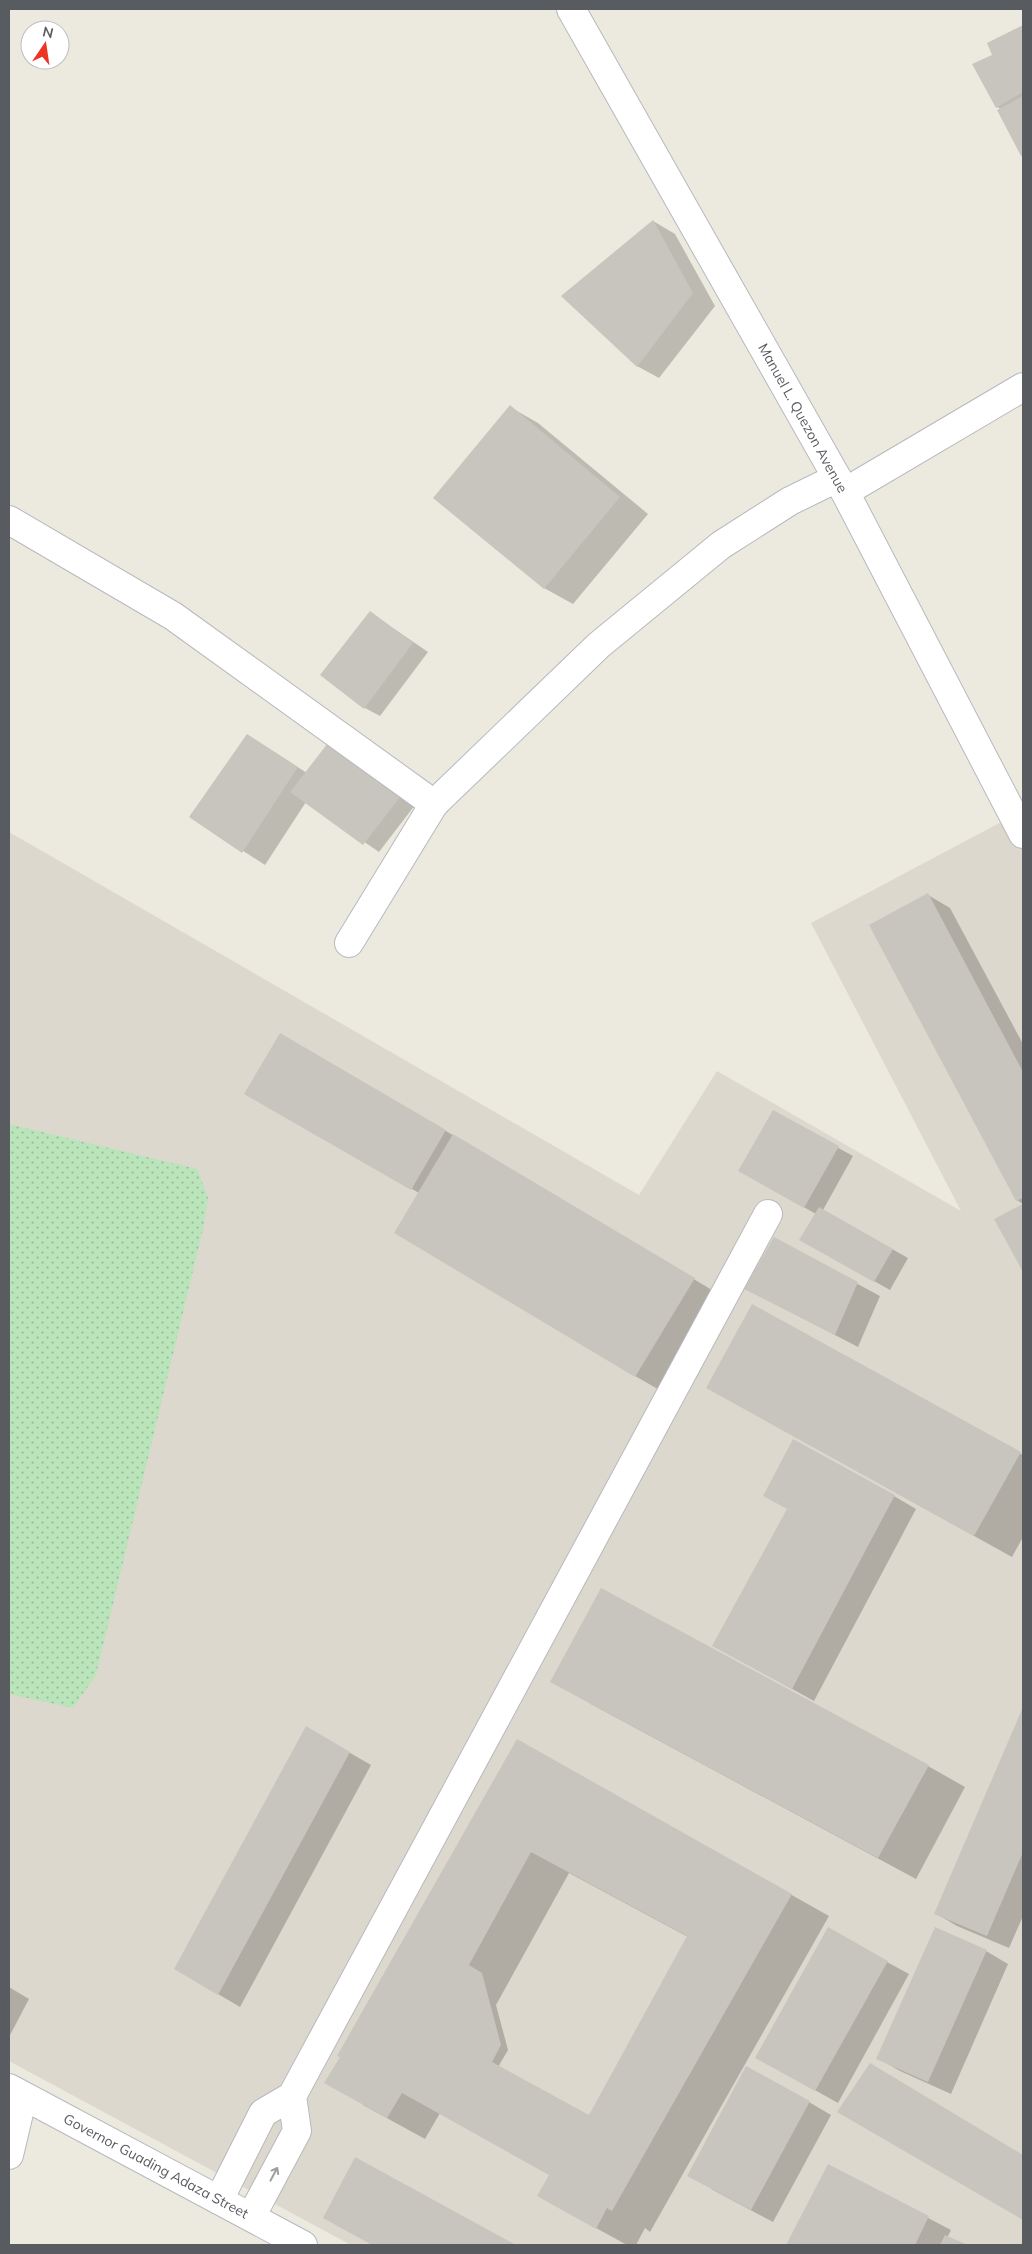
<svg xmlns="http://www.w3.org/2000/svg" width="1032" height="2254" font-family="Mulish,sans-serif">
<defs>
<pattern id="grass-dots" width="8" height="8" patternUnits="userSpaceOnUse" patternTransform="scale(1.25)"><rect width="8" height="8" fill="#bae4ba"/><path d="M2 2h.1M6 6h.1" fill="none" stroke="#9abc9b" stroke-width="1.8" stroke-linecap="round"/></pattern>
</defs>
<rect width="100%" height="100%" fill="#ece9de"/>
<path fill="#dcd8cd" d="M1007,819L1023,849V2245H351L9,2061V832L639,1195L717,1071L961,1211L811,923Z"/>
<path fill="url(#grass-dots)" d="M9,1124L197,1169L208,1198L203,1229L100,1658L96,1675L73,1708L9,1694Z"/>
<g fill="#0003" fill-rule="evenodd">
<path d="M1023,26V155L1001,109L997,107L994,55L989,44Z"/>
<path d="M653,221L675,234L715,306L659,378L637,366Z"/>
<path d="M510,407L538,423L648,514L573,604L544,588Z"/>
<path d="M371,613L428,652L380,716L365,708Z"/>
<path d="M247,735L307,773L329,745L415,805L379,852L306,802L265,865L191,817Z"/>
<path d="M928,895L950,908L1023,1044V1204L1017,1200Z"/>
<path d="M281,1035L482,1152L722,1296L663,1392L635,1376L419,1193L246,1094Z"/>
<path d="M773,1112L853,1156L823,1210L908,1258L890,1290L801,1240L816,1214L740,1171Z"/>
<path d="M1023,1205V1269L996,1220Z"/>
<path d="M774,1239L880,1296L858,1347L745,1288Z"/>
<path d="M753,1306L1023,1455V1537L1012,1557L745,1409Z"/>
<path d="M894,1496L916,1509L814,1701L736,1658L789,1509Z"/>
<path d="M589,1703L928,1766L965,1787L916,1879Z"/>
<path d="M1023,1710V1916L1009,1948L957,1926L935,1913Z"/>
<path d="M307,1728L371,1765L240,2007L218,1994Z"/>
<path d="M517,1740L829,1916L650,2232L645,2228L636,2245H627L576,2217L550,2175L440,2113L425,2139L363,2105ZM569,1873L688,1937L589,2117L498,2067L508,2050L496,2005Z"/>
<path d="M986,1951L1008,1964L951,2094L900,2071L878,2058Z"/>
<path d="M887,1962L909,1974L838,2103L779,2070Z"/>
<path d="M9,1987L29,1999L9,2037Z"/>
<path d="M892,2077L1023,2156V2219L839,2111Z"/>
<path d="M809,2102L831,2115L773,2222L711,2189Z"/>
<path d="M356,2159L513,2245H374L325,2217Z"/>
<path d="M829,2166L951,2230L947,2238L965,2245H788Z"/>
</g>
<g fill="#c8c5be" fill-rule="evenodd">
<path d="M1023,25V92L996,108L972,64L992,55L987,43Z"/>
<path d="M1023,96V155L1021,156L997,110Z"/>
<path d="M653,220L693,293L637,367L561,296Z"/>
<path d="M510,405L620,497L544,589L433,498Z"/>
<path d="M370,611L413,643L364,709L320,675Z"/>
<path d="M247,734L298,767L242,853L189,817Z"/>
<path d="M328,743L401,796L363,845L290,792Z"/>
<path d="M928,893L1023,1072V1198L1016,1201L869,925Z"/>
<path d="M280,1033L446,1130L411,1190L244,1094Z"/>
<path d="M773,1110L839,1146L804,1208L738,1171Z"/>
<path d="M453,1134L695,1278L635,1377L394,1233Z"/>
<path d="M1023,1204V1272L994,1219Z"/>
<path d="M819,1207L893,1249L874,1282L799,1240Z"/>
<path d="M774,1237L858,1282L835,1335L744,1289Z"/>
<path d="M752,1304L1021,1452L974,1536L706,1388Z"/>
<path d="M793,1439L895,1495L792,1689L712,1646L787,1509L763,1496Z"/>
<path d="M601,1588L929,1765L878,1858L550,1682Z"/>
<path d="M1023,1707V1852L987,1936L934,1914Z"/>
<path d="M306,1726L350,1752L218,1995L174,1969Z"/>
<path d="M517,1739L792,1894L612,2211L607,2208L596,2229L537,2196L549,2175L402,2093L387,2118L324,2083L340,2057L337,2056ZM531,1852L687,1936L589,2115L492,2062L501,2045L482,1973L469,1965Z"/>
<path d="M828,1927L888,1961L815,2091L755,2058Z"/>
<path d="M935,1927L987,1950L928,2082L876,2059Z"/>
<path d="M870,2063L1023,2155V2220L837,2112Z"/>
<path d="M746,2066L810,2101L751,2210L687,2176Z"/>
<path d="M355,2157L516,2245H372L323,2218Z"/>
<path d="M828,2164L929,2216L915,2245H786Z"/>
<path d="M945,2235L968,2245H940Z"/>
</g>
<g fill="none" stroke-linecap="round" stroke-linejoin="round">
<g stroke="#b7b9be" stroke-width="30">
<g id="minor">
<path d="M571,9L845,492L1023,834"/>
<path d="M845,492L1023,387"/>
<path d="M9,520L173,616L434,804"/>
<path d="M349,943L434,804L599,645L721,545L790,501L837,478"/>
<path d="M9,2088L303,2245"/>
<path d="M9,2155L23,2096"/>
<path d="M219,2200L263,2113L292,2096L768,1214"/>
<path d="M251,2217L297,2131L292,2096"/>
</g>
</g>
<use href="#minor" stroke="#fff" stroke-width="28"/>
</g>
<defs><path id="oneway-shaft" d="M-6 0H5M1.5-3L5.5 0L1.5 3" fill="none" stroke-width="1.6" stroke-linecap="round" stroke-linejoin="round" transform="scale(1.25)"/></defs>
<use stroke="#9b9da0" href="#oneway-shaft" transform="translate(274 2174) rotate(-62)"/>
<g text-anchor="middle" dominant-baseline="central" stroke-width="5" stroke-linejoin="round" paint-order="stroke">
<g font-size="14" fill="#585b60" stroke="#fff">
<text transform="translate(803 418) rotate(61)">Manuel L. Quezon Avenue</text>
<text transform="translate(156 2166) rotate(28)">Governor Guading Adaza Street</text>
</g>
</g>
<rect width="1032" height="2254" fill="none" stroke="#585b60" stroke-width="20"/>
<g transform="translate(45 45) rotate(13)"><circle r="24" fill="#ffffff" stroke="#bcbdbf"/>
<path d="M0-4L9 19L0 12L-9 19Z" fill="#ec3624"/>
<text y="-8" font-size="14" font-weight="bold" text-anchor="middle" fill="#585b60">N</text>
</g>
</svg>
